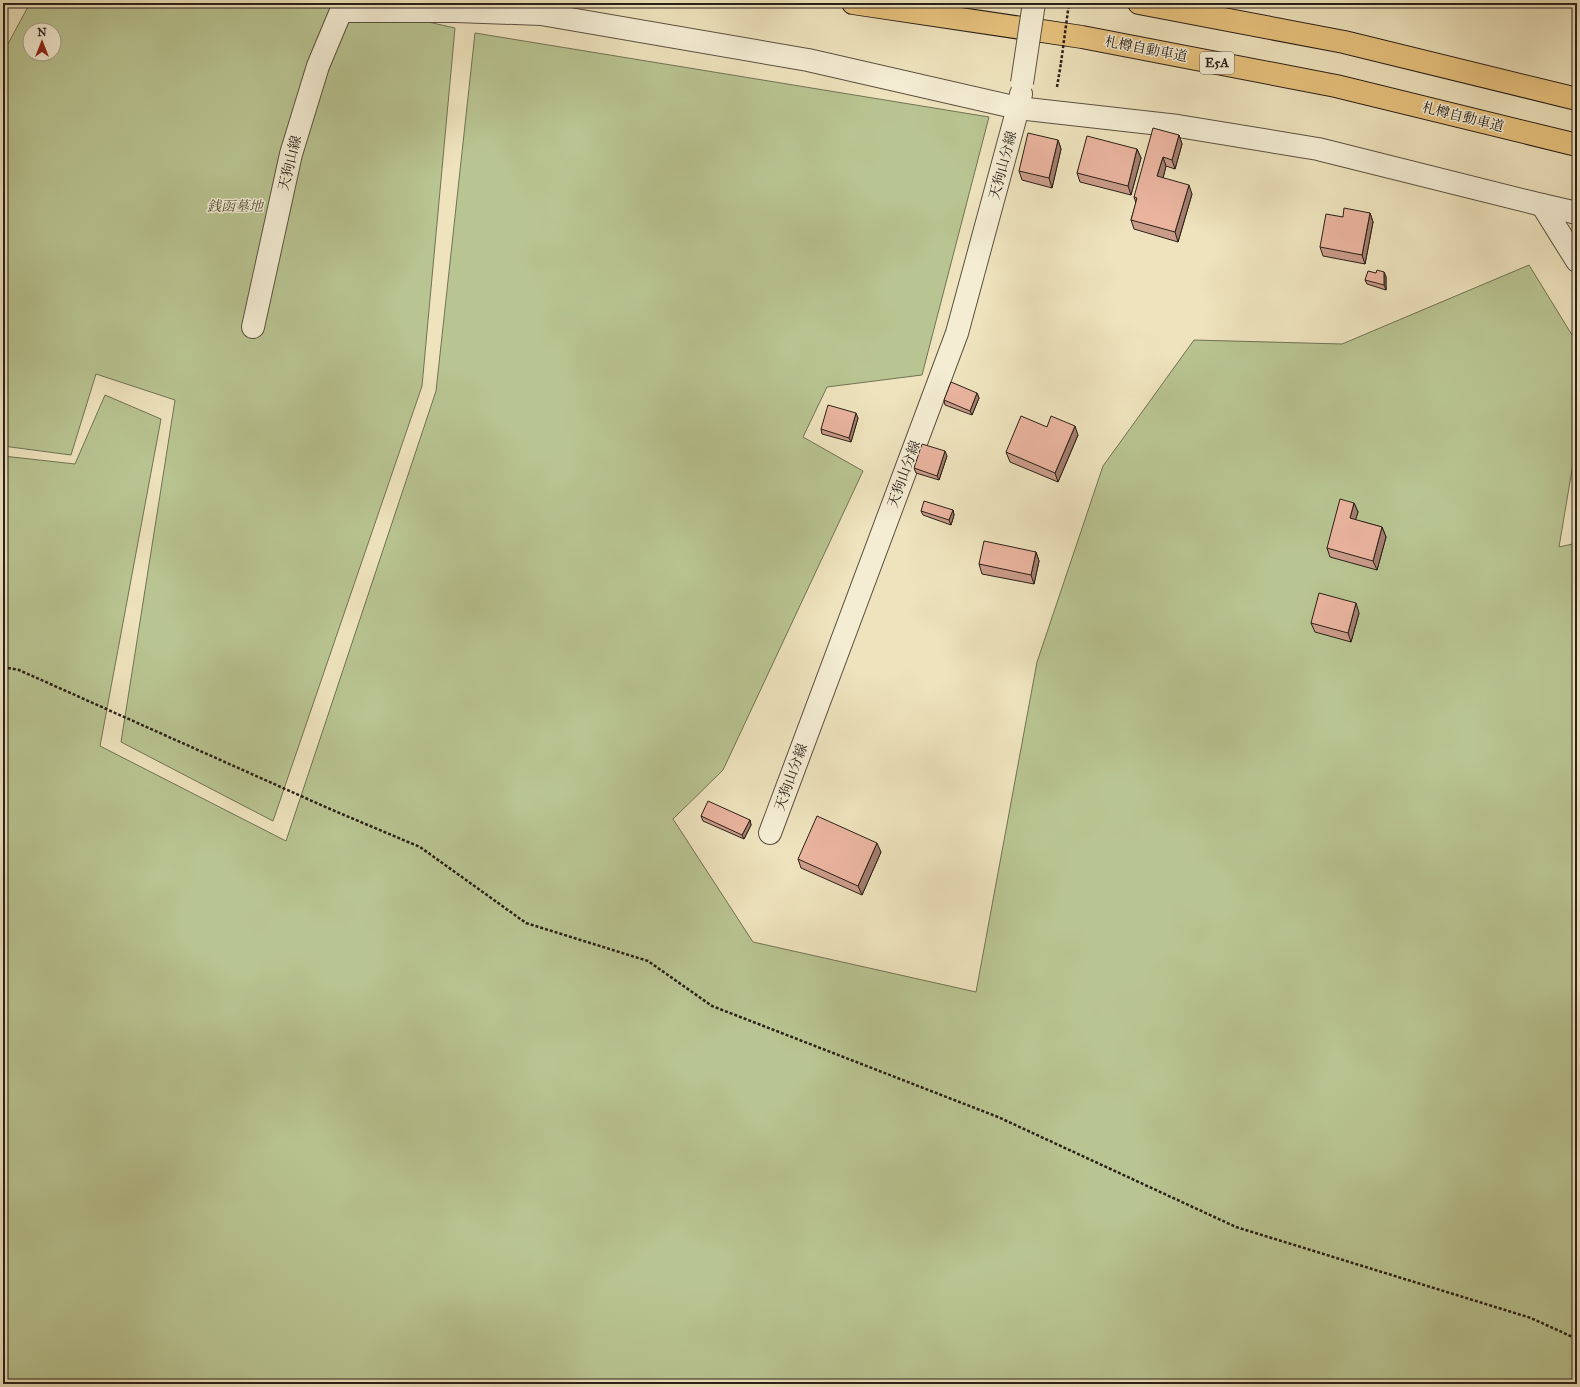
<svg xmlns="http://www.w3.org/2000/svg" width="1580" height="1387" font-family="'IM FELL Great Primer','Noto Serif JP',serif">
<rect width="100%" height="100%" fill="#eee3bd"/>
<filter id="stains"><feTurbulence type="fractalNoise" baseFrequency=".005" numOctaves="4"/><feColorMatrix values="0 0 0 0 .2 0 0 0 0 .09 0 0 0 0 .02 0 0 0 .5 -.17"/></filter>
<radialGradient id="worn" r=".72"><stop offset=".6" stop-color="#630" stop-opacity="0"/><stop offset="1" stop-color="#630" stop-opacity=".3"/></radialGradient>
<g fill="#b8c491" stroke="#717254" fill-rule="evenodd">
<path d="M30,3H344L455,28L422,386L273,821L121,742L175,400L96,374L71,455L3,446V53ZM30,30H54V54H30Z"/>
<path d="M475,33L989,117L922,375L827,387L803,437L863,471L723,770L673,819L753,942L976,992L1037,662L1103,466L1194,340L1342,344L1529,265L1577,343V440L1559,547L1577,543V1384H3V456L75,464L105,395L161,419L100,746L286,841L436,391Z"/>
</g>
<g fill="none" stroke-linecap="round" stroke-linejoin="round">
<g stroke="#5b5141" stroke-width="24">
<g id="minor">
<path d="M341,11H456L541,14L808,60L1018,108L1178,126L1318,149L1542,205L1577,213"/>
<path d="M1542,205L1577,261"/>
<path d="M253,327L291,154L318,66L341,11L342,3"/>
<path d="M770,833L957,333L1018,108L1021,94"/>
</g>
</g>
<g stroke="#2a2018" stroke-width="24">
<g id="motorway">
<path d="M853,3L1082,37L1336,86L1577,145"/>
<path d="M1139,3L1344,42L1577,99"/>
</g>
</g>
<g stroke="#2a2018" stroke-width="2.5" stroke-dasharray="3 2" stroke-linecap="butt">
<path d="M1057,87L1061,63"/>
<path d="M3,667L19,670L330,809L420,847L526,923L648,961L712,1006L998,1117L1236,1227L1531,1318L1577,1339"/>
</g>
<use href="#minor" stroke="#f4edd4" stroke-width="22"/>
<use href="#motorway" stroke="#e7c27e" stroke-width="22"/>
<g stroke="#5b5141" stroke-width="24" stroke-linecap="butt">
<path id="minor-bridge" d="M1022,83L1034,3"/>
</g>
<path stroke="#2a2018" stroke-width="2.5" stroke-dasharray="3 2" stroke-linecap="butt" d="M1061,63L1069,3"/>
<use href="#minor-bridge" stroke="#f4edd4" stroke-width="22"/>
</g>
<g fill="#c99b89" stroke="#2a2018">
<path d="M1179,135L1182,144L1175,169L1166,166L1163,178L1192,194L1178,242L1134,229L1131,220L1136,203L1134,197Z"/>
<path d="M1058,140L1061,149L1052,188L1022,180L1019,171Z"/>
<path d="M1137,149L1141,158L1131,195L1080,182L1077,173Z"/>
<path d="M1370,213L1373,222L1365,264L1323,256L1320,247L1343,217Z"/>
<path d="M1384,272L1386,277V290L1367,284L1365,280L1376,273Z"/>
<path d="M977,393L979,398L972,415L945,405L944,400Z"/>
<path d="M858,418L851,442L822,434L821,429Z"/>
<path d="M1078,435L1058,482L1010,462L1006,452Z"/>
<path d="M947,456L939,480L916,473L914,468Z"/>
<path d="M1354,503L1358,512L1355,520L1382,527L1386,537L1377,570L1330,557L1327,548Z"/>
<path d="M953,510L954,515L951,525L923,515L921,511Z"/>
<path d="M1036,552L1039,561L1034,584L982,574L979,564Z"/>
<path d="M1359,613L1351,642L1315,632L1311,623Z"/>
<path d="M701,816L750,820L751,825L744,839L703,821Z"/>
<path d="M881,852L862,895L801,868L798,859Z"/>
</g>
<g fill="#a47e6f" stroke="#2a2018">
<path d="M1179,135L1182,144L1175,169L1172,160Z"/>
<path d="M1058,140L1061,149L1052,188L1049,178Z"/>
<path d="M1137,149L1141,158L1131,195L1128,186Z"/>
<path d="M1163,157L1166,166L1161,186L1157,176Z"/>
<path d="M1189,185L1192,194L1178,242L1175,232Z"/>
<path d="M1370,213L1373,222L1365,264L1362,255Z"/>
<path d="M1384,272L1386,277V290L1384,285Z"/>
<path d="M977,393L979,398L972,415L970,411Z"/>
<path d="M856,413L858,418L851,442L849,438Z"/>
<path d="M1075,426L1078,435L1058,482L1055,473Z"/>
<path d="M945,451L947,456L939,480L937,476Z"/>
<path d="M1354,503L1358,512L1353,528L1350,518Z"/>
<path d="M953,510L954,515L951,525L949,520Z"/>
<path d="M1382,527L1386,537L1377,570L1373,561Z"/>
<path d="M1036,552L1039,561L1034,584L1031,575Z"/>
<path d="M1356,603L1359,613L1351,642L1348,633Z"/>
<path d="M750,820L751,825L744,839L742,835Z"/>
<path d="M877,843L881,852L862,895L858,886Z"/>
</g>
<g fill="#eab49f" stroke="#2a2018">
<path d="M1153,128L1179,135L1172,160L1163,157L1157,176L1189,185L1175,232L1131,220L1137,198L1134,197Z"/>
<path d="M1028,133L1058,140L1049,178L1019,171Z"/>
<path d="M1087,136L1137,149L1128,186L1077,173Z"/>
<path d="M1344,208L1370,213L1362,255L1320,247L1326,214L1343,217Z"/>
<path d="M1377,270L1384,272V285L1365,280L1368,271L1376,273Z"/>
<path d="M951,382L977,393L970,411L944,400Z"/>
<path d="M828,405L856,413L849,438L821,429Z"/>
<path d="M1021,416L1047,427L1051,416L1075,426L1055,473L1006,452Z"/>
<path d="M922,444L945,451L937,476L914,468Z"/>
<path d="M1340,499L1354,503L1350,518L1382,527L1373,561L1327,548Z"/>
<path d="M924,501L953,510L949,520L921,511Z"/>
<path d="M984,541L1036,552L1031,575L979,564Z"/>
<path d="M1319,593L1356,603L1348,633L1311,623Z"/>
<path d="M708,801L750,820L742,835L701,816Z"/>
<path d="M817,816L877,843L858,886L798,859Z"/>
</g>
<g text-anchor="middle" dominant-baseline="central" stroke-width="3" stroke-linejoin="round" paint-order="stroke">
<rect fill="#f4edd4" stroke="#675e50" stroke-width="1" x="1200" y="52" width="34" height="22" rx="3"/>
<g font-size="13" font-weight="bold" fill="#2a2018">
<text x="1217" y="63">E5A</text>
</g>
<g font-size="14" fill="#2a2018" stroke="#f4edd4">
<text transform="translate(1146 49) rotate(11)">札樽自動車道</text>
<text transform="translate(1463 117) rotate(14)">札樽自動車道</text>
<text transform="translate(290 163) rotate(-76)">天狗山線</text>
<text transform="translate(1003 165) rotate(-75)">天狗山分線</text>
<text transform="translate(904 474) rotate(-70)">天狗山分線</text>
<text transform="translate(791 777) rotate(-70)">天狗山分線</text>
</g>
<g font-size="14" font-style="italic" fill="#55513c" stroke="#f4edd4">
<text x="235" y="206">銭函墓地</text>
</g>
</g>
<rect width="1580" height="1387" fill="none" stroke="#eee3bd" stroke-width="16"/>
<rect x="4" y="4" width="1572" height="1379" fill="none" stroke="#2a2018" stroke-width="2"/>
<rect x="8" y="8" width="1564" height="1371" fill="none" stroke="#2a2018"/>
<g transform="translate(42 42)"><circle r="19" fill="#f4edd4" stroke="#a39b89"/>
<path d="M0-3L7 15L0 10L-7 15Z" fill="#8f2418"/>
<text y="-6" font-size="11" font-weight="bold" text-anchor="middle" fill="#2a2018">N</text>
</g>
<rect width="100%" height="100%" filter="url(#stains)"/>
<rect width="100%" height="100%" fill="url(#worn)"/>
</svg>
